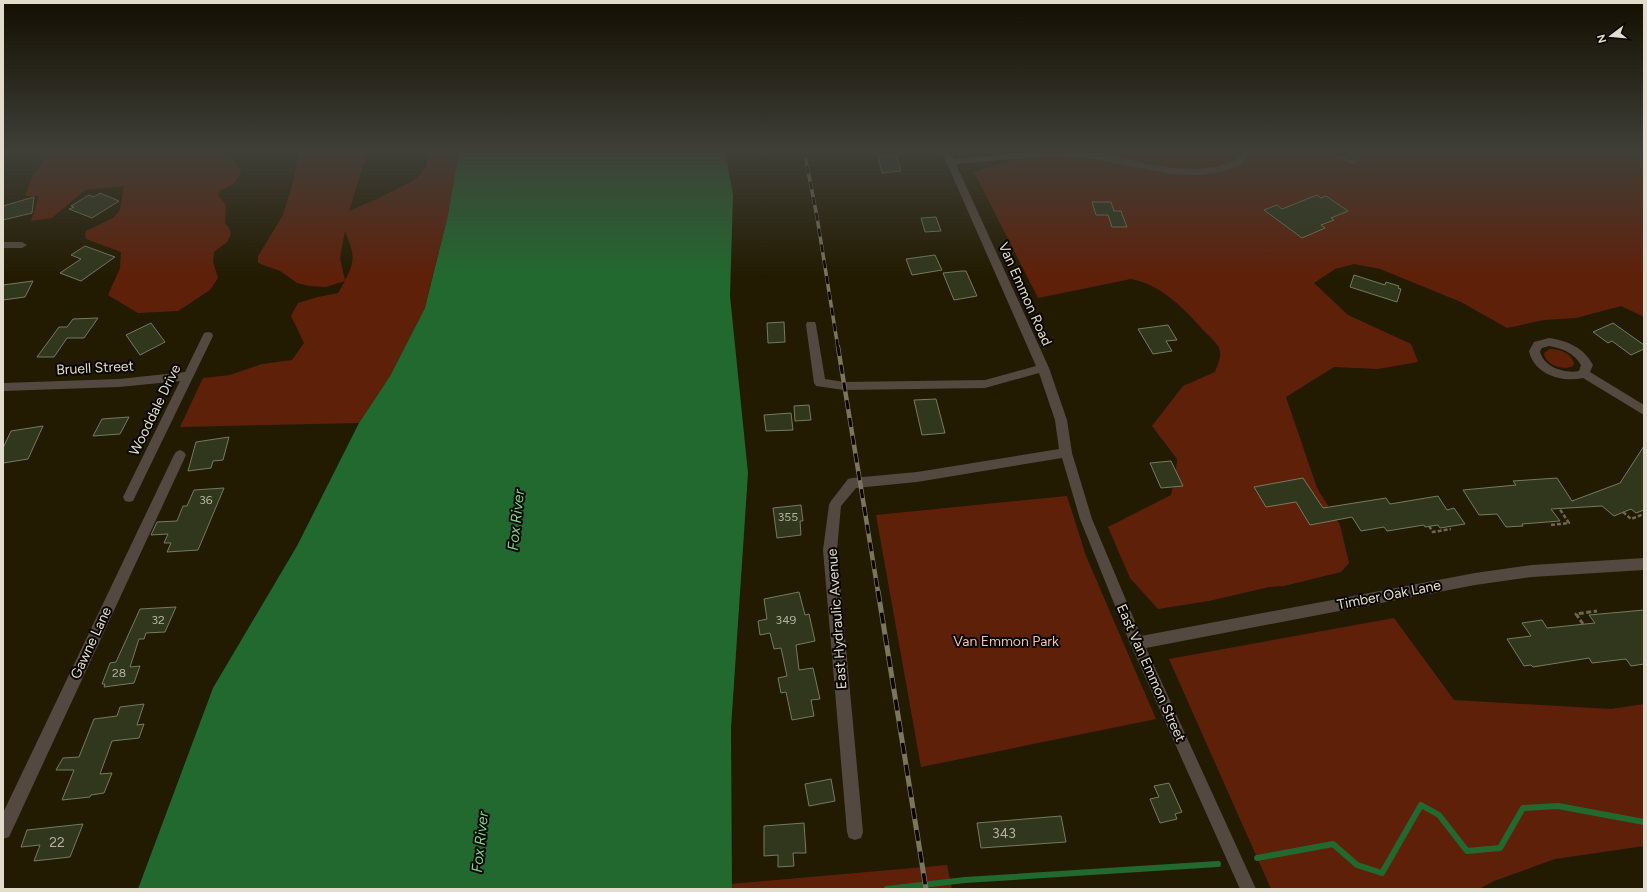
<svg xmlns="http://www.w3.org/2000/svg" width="1647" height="892" font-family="Figtree,sans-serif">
<rect width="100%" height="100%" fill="#231b01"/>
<g fill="#5f200a" fill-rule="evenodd">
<path d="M53,150H222L230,156L241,170C238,182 232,186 220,190L218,194L226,206L225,223L229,228L231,234L227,242L214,252L213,262L218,278L210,290L178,311L138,313L108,295L120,268L121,252L86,239L85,235L86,231L113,218L120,210L124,186L85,190L52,218L31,221L39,196H25L33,175Z"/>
<path d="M299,150H368L349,211C361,206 417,182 422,173C427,166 429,158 430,150H459L448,215L425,308L390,376L359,423L180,427L203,378L230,375L262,364L292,360L304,343L291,316L298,303L318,297L338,293L345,281L326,287L309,286L297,283L280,271L258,263V256L283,215L294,179ZM345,231C353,251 357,260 345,280L340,258Z"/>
<path d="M1046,150H1644V317L1621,306L1576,318L1544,320L1507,328L1461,302L1380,269L1354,264L1335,269L1314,283L1348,315L1411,344L1418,362L1378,369L1334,367L1286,397L1317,488L1340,525L1349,563L1341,572L1284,586L1269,587L1209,601L1158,609L1130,578L1108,527L1171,495L1176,471L1177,459L1152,426L1183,386L1215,372C1218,364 1223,354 1218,346C1214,340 1208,335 1203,330C1184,308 1160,284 1131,279L1038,298L974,172Z"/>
<path d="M1550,349C1560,349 1571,353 1574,363L1573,366C1563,371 1545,365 1544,353Z"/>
<path d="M1067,496L1086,556L1156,719L921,767L876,515Z"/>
<path d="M1394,618L1454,700L1611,709L1644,704V846L1555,859L1494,881L1479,889H1271L1169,659Z"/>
<path d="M947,865L952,889H732L731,884Z"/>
</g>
<path fill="#22692f" d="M459,150H725L733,195L730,296L748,473L731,728L732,889H138L213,688L297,546L359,423L390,376L425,308L448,215Z"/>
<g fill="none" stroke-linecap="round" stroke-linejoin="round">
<g stroke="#22692f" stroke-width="6">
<path d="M1257,858L1333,844L1357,865L1382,873L1421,805L1439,815L1467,851L1500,848L1523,808L1558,806L1644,822"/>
<path d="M887,889L965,880L1218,864"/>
</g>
</g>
<g fill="#30371c" stroke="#747b5e">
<path d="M1323,150H1367L1353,163Z"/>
<path d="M896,155L901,171L882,173L878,156Z"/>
<path d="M100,193L119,201L92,218L69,209L74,207L71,206L89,195L94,197Z"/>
<path d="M1317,195L1321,198L1326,196L1348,211L1331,218L1334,220L1321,225L1325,228L1302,238L1264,210L1277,205L1282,209Z"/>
<path d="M34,197L32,213L3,220V206Z"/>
<path d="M1092,202H1111L1114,211H1121L1127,227H1112L1108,215H1096Z"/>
<path d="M936,217L941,231L925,232L921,218Z"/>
<path d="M85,246L115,257L81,281L60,273L81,259L71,255Z"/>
<path d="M935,255L942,270L912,275L906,259Z"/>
<path d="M962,271H966L977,296L954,300L943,273Z"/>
<path d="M1354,275L1385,285L1386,282L1399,286L1398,288L1401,289L1397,302L1350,287Z"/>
<path d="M33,281L25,297L3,300V285Z"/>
<path d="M98,318L84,338H67L54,357H37L59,327H67L73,319Z"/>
<path d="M784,322L785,342L768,343L767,323Z"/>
<path d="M151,323L165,342L140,355L126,335Z"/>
<path d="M1613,323L1644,345V349L1631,355L1612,341L1608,343L1593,332Z"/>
<path d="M1168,325L1177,340L1166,341L1172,351L1153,354L1138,329Z"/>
<path d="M936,399L945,433L922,435L914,400Z"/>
<path d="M809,405L811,420L795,421L794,406Z"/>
<path d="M791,413L793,430L766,431L764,415Z"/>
<path d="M129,417L120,434L93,436L102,419Z"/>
<path d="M43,426L28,459L3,463V448L11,431Z"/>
<path d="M229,437L223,460L213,461L211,468L188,471L196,442Z"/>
<path d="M1644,446V510L1636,513L1631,509L1614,516L1602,506L1551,509L1560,521L1522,524L1523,526L1506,527L1497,514L1479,515L1463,490L1516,485L1513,481L1557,478L1572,501L1620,483Z"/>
<path d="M1171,461L1183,486L1161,488L1150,463Z"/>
<path d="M1303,478L1323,508L1386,498L1390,504L1438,496L1447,510L1454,508L1465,524L1440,528L1438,525L1425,527L1424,525L1387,531L1384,527L1361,531L1352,517L1310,525L1296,502L1266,507L1254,487Z"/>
<path d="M224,488L198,550L167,552L171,543H164L168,534L151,535L157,522L177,521L183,506H187L194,490Z"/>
<path d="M801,505L803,521H800L801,535L777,538L773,508Z"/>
<path d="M799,592L805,615L809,614L815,641L796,645L799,670L813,668L820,699L811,700L814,716L792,720L786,692L781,693L778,678L787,676L781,648L774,649L770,633L760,635L758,621L767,619L764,599Z"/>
<path d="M176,607L165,632L146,633L144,639H139L130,667L140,666L134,683L104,687L105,684H102L110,663L116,662L140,609Z"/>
<path d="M1644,610V664L1631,666L1626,659L1592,663L1589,658L1533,667L1531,665L1524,666L1507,639L1531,636L1522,623L1542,620L1547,628L1595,623L1589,615Z"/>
<path d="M144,704L137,725L144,724L139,738L112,741L100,774L112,773L104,793L91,795L90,797L62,800L74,770H56L63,758L79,757L94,719L117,716L120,707Z"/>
<path d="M831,779L835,801L809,806L805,784Z"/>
<path d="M1169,783L1182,812L1175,814L1177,819L1160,823L1150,799L1159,797L1154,786Z"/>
<path d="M1061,816L1066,842L981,848L977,823Z"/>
<path d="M804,823L806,853H793L794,866L778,867V855L764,856V826Z"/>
<path d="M83,824L70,857L34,861L40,845L21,847L27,830Z"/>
</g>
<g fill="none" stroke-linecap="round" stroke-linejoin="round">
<g stroke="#6d6750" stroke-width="2.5" stroke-dasharray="4 2" stroke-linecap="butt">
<path d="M1623,512L1631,519L1644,514"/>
<path d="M1551,525L1569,523L1559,508"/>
<path d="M1429,526L1433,532L1451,529"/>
</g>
<path stroke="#6d6750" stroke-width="3" stroke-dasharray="5 2.5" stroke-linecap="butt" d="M1583,624L1576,614L1597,611"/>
<g fill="#534940" fill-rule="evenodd">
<path d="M941,150H949L954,159L1051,150L1088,152L1171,168L1199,169L1217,167L1236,160L1243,150H1251L1242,164L1222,172L1199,175L1171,174L1088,158L1051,156L956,164L1049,368L1067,420L1072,453L1092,519L1141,636L1475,573L1532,565L1644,558V570L1532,577L1475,585L1146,648L1256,889H1240L1130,643L1080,519L1062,458L917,482L856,488L841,506L837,550L863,832L861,838L855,840L849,838L847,832L823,550L829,505L831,501L848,479L852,478L917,472L1059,449L1055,420L1039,373L985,388L844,390L816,386L814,383L806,325L807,322H815L816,325L825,379L844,382L985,380L1036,366Z"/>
<path d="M3,242H22L27,245L22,248H3Z"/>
<path d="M208,332L212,333L213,336L133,501L129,502L125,501L123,497L180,381L119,387L3,391V383L119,379L185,372L204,333Z"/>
<path d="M1549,338C1568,341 1583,347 1593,365L1590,372L1644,405V415L1583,378C1561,383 1534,374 1529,351L1534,342ZM1549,346C1562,348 1574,353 1581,365L1579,371C1565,374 1543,367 1540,351L1542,348Z"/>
<path d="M180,450L184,452L186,455L9,837L3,839V813L174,455L176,452Z"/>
</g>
<g stroke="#7b745f" stroke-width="3.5">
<path id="rail-far2" d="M804,150L817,217L838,348"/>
</g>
<g stroke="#7b745f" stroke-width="4.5">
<path id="rail-far1" d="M838,347L878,592"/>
</g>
<g stroke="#7b745f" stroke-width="5">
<path id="rail" d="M878,591L926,889"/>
</g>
<use href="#rail-far2" stroke="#090601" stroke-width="2.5" stroke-dasharray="8" stroke-linecap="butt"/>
<use href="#rail-far1" stroke="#090601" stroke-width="3" stroke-dasharray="9" stroke-linecap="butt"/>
<use href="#rail" stroke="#090601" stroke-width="3.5" stroke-dasharray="11" stroke-linecap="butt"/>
</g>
<linearGradient id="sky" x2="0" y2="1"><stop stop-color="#130f01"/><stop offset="0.55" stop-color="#3f3f38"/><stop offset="1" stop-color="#3f3f38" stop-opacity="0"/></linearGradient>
<rect width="1647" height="275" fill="url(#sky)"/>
<g text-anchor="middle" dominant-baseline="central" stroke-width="4" stroke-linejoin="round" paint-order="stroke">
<g font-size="12" fill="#b5b3a0">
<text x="206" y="500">36</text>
<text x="788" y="517">355</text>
<text x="158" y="620">32</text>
<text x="786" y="620">349</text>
<text x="119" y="673">28</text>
</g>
<g font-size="14" fill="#e1dccc" stroke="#090601">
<text transform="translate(1025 294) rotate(66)">Van Emmon Road</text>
<text transform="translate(95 368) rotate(-3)">Bruell Street</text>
<text transform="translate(155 410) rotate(-64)">Wooddale Drive</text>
<text transform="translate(1389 595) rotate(-11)">Timber Oak Lane</text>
<text transform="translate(837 619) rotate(-94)">East Hydraulic Avenue</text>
<text transform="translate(91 643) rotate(-65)">Gawne Lane</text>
<text transform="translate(1151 673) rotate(66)">East Van Emmon Street</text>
</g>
<g font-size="14" fill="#f0c1b2" stroke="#090601">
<text x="1006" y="641">Van Emmon Park</text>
</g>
<g font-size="14" fill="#b5b3a0">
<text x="1004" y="833">343</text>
<text x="57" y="842">22</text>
</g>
<g font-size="15" font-style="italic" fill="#7bd785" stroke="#090601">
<text transform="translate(516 520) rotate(-84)">Fox River</text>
<text transform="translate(480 842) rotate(-84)">Fox River</text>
</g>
</g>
<rect width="1647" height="892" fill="none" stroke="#e1dccc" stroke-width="8"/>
<g transform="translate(1611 36) rotate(254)" stroke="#090601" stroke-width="3" paint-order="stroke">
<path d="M0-3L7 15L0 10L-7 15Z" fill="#e1dccc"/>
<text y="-6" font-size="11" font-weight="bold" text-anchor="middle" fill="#e1dccc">N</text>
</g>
</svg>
